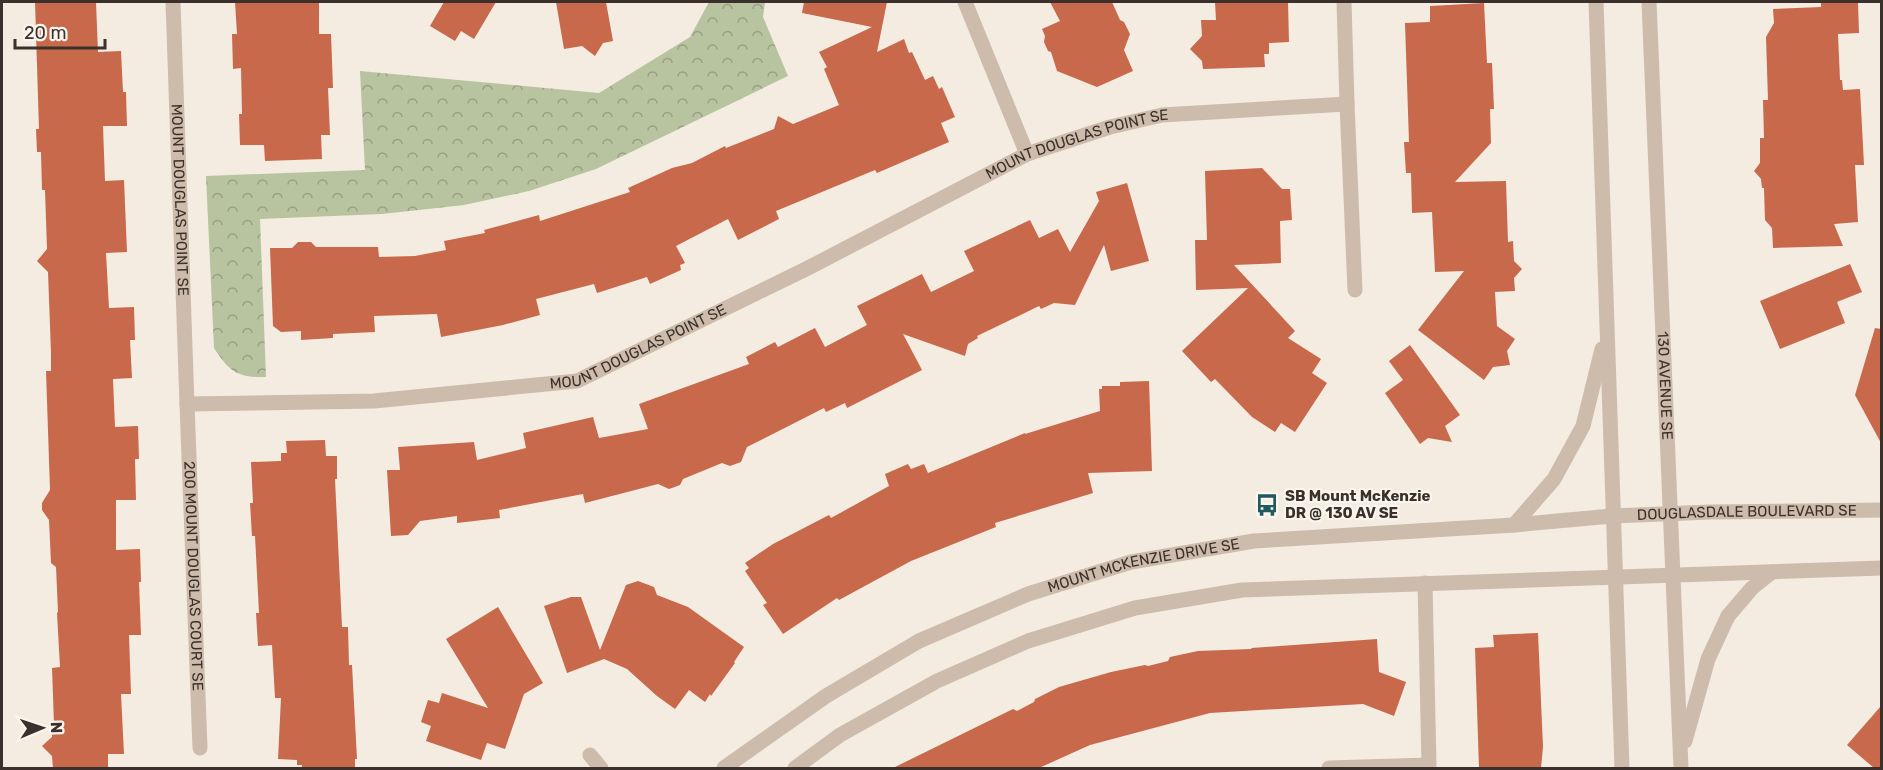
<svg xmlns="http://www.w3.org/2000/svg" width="1883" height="770" font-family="Rubik,sans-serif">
<defs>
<pattern id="park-crowns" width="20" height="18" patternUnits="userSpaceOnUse" patternTransform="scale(1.5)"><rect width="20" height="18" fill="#b8c4a0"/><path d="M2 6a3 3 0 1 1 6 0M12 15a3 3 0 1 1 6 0" fill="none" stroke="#97a083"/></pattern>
</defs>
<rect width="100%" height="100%" fill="#f4ebe1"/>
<path fill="url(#park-crowns)" d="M709,2H765L763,17L788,76L596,169L529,191L464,205L382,214L260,219L266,377C237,378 229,371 214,348L206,176L365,170L360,71L599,93L690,37Z"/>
<g fill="#c8694b">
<path d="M35,2H96L98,52L121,51L123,92H126L127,126H103L105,181L124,180L127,252L106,253L109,308L134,307L135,340H130L132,378L113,379L115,427L138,426L139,459H135L136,500H116V550L140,549L141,582H139L141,635H129L131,694H121L124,754H108V768H53L52,756L42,746L52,737V726L54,725L52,668L60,667L57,613L58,612L56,567L51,563L49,520L42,510V503L50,490L46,371H51V353L48,272L37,261L47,249L45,190H42L41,152H37L36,129H39Z"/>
<path d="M235,2H319V34H331L333,88H328L330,135H321L322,159L265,161L264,145H240L239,114H242L241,68L233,69L232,34H237Z"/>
<path d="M444,2H496L474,39L461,31L455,41L430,26Z"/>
<path d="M556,2H606L613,41L603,43L595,56L582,46L564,49Z"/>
<path d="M804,2H887L877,52L904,39L909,53L912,52L925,80L933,76L939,89L942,87L955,117L941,123L949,142L877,173L875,170L776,211L779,219L738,240L728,219L676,246L685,263L680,265L681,270L650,284L647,277L597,293L594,284L536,299L540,315L503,325L441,337L437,314L374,316L375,332L333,334V338L301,340V331L281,332L273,326L270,248H292L298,242H311L316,247H378L379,257L415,256L446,250L444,241L485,233L484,230L539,215L540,221L630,192L628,188L672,168L692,163L725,146L726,148L774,129L778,116L793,124L839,105L824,69L827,67L819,52L872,27L802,13Z"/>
<path d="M1050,2H1112L1120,20L1124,22L1130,34L1124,50L1133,71L1097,87L1057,71L1051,52L1048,51L1044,42L1045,36L1042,29L1060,21Z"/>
<path d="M1215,2H1288L1289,42L1269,43V54H1264L1265,67L1203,69L1202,61L1190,49L1202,36L1201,20H1216Z"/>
<path d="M1858,2L1859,33L1838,34L1840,80H1842L1843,90L1860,89L1864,165H1855L1858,222L1834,224L1843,246L1773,248L1772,228L1765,220L1764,188H1762L1761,179L1754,171L1760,163V138H1764L1763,100H1768L1766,37L1774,23L1773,9L1821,7V3Z"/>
<path d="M1484,3L1487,63H1492L1494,109H1490L1491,143L1455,182L1506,181L1508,242L1513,241L1514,261L1522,269L1514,278L1515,291L1495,292L1497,326L1515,339L1507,351L1510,365L1493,367L1484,380L1418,330L1464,271L1435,272L1432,212L1412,213L1411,173H1406L1404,142H1409L1405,23L1430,22V6Z"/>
<path d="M1262,168L1282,189H1290L1292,220L1280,221L1281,263L1234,265L1295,331L1288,338L1321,359L1312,373L1327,383L1295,432L1281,423L1275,432L1252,417L1215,379L1211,382L1182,351L1248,288L1196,290L1195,240H1207L1205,171Z"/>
<path d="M1127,183L1149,261L1111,271L1104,245L1075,305L1054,303L1041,309L1039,306L977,336L978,338L968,344L965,356L903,334L922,370L847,408L845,403L826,412L824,408L747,447L741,462L730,466L722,463L683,479L680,485L669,489L658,484L585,503L583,494L499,510L500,518L457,523V516L420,521L408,535L391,536L387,470H400L398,447L474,442L477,460L526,448L523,433L593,417L599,438L648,429L639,404L749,364L746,357L775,342L778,347L815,328L825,347L867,325L857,306L922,274L931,292L974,271L964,251L1030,220L1039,238L1058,229L1070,252L1099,201L1096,192Z"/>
<path d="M1850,264L1862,292L1837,302L1845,323L1780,349L1760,301Z"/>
<path d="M1875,328L1881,329V443L1855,395Z"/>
<path d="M1410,345L1460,415L1445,426L1452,442L1428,438L1420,444L1385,393L1403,380L1389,361Z"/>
<path d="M1149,381L1152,471L1088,473L1093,493L995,523L996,527L911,561L839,600L837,598L783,634L763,605L767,603L745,571L749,568L745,563L773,544L829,515L831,518L889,486L885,474L908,464L911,469L924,464L928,473L1025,433V434L1100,411L1099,389H1102V386H1120V382Z"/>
<path d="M325,440L326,456H337V479H335L342,627H348L349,665H352L357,759H355V768H302V765H297V760L278,759L281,698H275L272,645L258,646L256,613H259L255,536H252L250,503H253L251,462L281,461V453H287L286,441Z"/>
<path d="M638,581L654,587L657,595L688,607L744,647L734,662L735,663L711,696L710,694L705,702L689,690L675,709L657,696L627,669L604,659L567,673L544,606L571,597H581L600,650L626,585Z"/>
<path d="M498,607L543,683L524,694L505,749L487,743L481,760L426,741L431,726L421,722L428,700L439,703L442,693L488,708L446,639Z"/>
<path d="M1538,633L1543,747L1541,768H1479L1475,648L1494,647L1493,635Z"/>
<path d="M1377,639L1379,672L1406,682L1394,716L1363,704L1210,713L1090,745L1039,768H893L1013,709L1017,711L1034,702L1035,699L1059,687L1111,672L1145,665L1148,666L1168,661L1170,657L1198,651L1251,649L1252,648Z"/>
<path d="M1881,706V768H1874L1847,745Z"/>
</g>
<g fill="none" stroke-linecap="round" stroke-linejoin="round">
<path stroke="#cdbbac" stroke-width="15" d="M1329,768L1429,765L1425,583"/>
<g stroke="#cdbbac" stroke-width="15">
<path id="s1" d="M173,2L187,404L374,401L577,381L808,268L1027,154L1110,127L1162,115L1347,104L1344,2"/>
<path d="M965,2L1027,154"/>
<path d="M1347,104L1355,290"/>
<path id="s2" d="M187,404L200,748"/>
<path d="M590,755L601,768"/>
</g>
<g stroke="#cdbbac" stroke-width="15">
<path d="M1596,2L1622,768"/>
<path id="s3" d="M1649,2L1681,768"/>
<path d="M1514,525L1554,479L1583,426L1602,349"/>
<path d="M1685,741L1708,659L1728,616L1752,588L1772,572"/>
<path id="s4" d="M724,768L826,696L919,641L1028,594L1131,562L1254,541L1514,525L1612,516L1711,512L1882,510"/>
<path d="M795,768L840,735L937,681L1028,641L1135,608L1242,590L1882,568"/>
</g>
</g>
<defs>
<g id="bus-bare" transform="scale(1.8)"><path d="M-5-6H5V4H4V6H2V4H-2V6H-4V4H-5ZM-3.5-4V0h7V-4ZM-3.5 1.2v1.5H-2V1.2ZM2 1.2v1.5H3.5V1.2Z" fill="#1f5a5e" stroke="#fbf5ee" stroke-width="2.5" paint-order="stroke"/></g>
</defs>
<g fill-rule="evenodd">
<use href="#bus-bare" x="1267" y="505"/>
</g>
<g text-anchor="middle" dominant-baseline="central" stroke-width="4.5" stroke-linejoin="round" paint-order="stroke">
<g font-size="15" fill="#3b302b" stroke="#fbf5ee">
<text stroke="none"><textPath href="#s1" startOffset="1348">MOUNT DOUGLAS POINT SE</textPath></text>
<text stroke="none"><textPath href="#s1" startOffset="198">MOUNT DOUGLAS POINT SE</textPath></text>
<text stroke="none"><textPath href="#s1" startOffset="862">MOUNT DOUGLAS POINT SE</textPath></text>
<text stroke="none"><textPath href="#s3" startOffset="384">130 AVENUE SE</textPath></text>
<text stroke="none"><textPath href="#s4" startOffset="1078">DOUGLASDALE BOULEVARD SE</textPath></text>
<text stroke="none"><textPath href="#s4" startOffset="471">MOUNT MCKENZIE DRIVE SE</textPath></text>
<text stroke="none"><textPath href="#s2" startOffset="172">200 MOUNT DOUGLAS COURT SE</textPath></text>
</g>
<g font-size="15" font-weight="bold" fill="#3b302b" stroke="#fbf5ee" text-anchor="start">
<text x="1285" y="496">SB Mount McKenzie<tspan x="1285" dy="17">DR @ 130 AV SE</tspan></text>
</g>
</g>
<rect width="1883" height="770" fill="none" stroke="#3b302b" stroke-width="6"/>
<g transform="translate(42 728) rotate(88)" stroke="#fbf5ee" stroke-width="4.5" paint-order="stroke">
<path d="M0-4.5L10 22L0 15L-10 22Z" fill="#3b302b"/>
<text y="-9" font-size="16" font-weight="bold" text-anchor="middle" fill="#3b302b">N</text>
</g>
<path d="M15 39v9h90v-9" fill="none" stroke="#3b302b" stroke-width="3"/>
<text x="24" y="39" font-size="18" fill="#3b302b" stroke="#fbf5ee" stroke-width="4.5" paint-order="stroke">20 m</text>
</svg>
